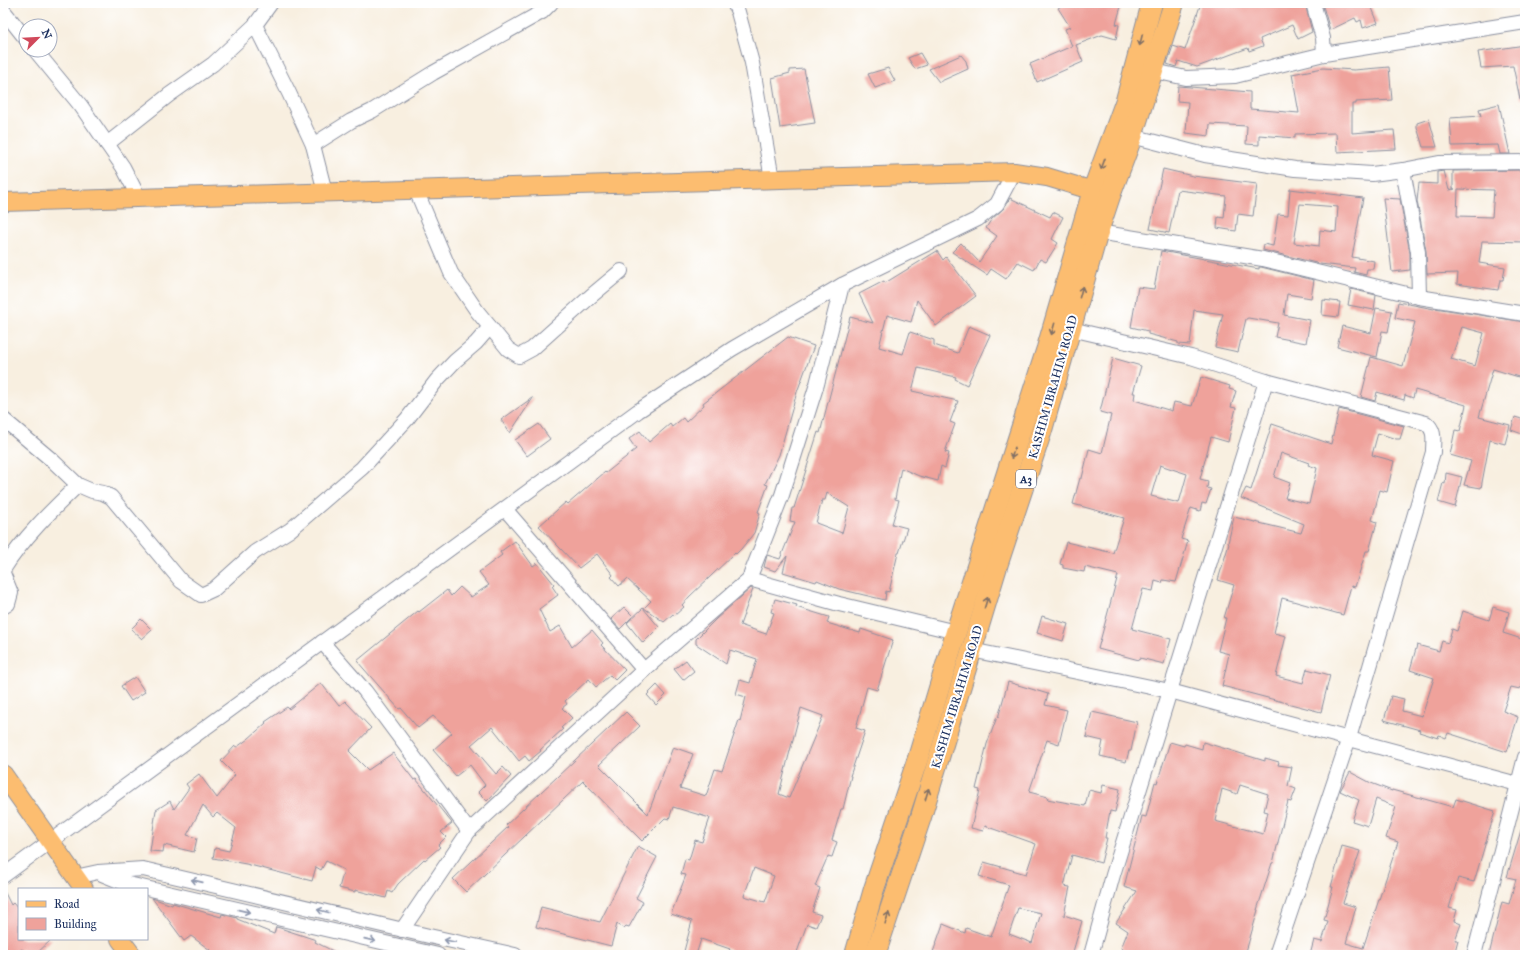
<svg xmlns="http://www.w3.org/2000/svg" width="1528" height="958" font-family="'IM FELL Great Primer',serif">
<rect width="100%" height="100%" fill="#fff"/>
<filter id="ink" filterUnits="userSpaceOnUse"><feTurbulence type="fractalNoise" baseFrequency=".025" numOctaves="2"/><feDisplacementMap in="SourceGraphic" scale="8" xChannelSelector="R" yChannelSelector="G"/><feConvolveMatrix kernelMatrix="1 2 1 2 8 2 1 2 1" color-interpolation-filters="sRGB"/></filter>
<filter id="wash" filterUnits="userSpaceOnUse"><feTurbulence type="fractalNoise" baseFrequency=".012" numOctaves="4" result="noise"/><feDisplacementMap in="SourceGraphic" scale="16" xChannelSelector="R" yChannelSelector="G"/><feGaussianBlur stdDeviation="0.9" result="paint"/><feColorMatrix in="noise" values="0 0 0 0 0 0 0 0 0 0 0 0 0 0 0 0 0 1.4 0 .05"/><feComposite in="paint" operator="in"/></filter>
<g filter="url(#wash)">
<rect width="100%" height="100%" fill="#f8efe0"/>
<g id="blocks">
<g fill="#efa29b" fill-rule="evenodd">
<path d="M1066,3H1122L1116,24L1119,25L1116,39L1102,35L1076,45L1083,62L1037,82L1030,64L1072,46L1065,29L1070,27L1058,8Z"/>
<path d="M1201,3H1305L1312,32L1298,39L1292,25L1260,39L1263,46L1249,51L1248,48L1197,67L1178,61L1176,67L1167,64L1173,46L1185,50Z"/>
<path d="M1322,3H1370L1378,23L1363,28L1361,20L1357,22L1355,18L1330,30Z"/>
<path d="M1525,45V98L1520,99L1513,66L1481,68L1478,52Z"/>
<path d="M920,53L927,65L915,69L908,58Z"/>
<path d="M961,55L966,61L968,69L939,82L929,69Z"/>
<path d="M1389,67L1392,100L1356,102V104H1352V133L1394,130L1396,149L1337,152L1336,133L1295,134V138L1259,135V145L1246,144L1247,126L1210,124L1209,136L1186,133L1188,102L1177,101L1178,86L1250,92V109L1299,113L1292,74L1323,68L1354,70Z"/>
<path d="M888,68L895,81L875,88L868,74Z"/>
<path d="M804,69L815,123L780,128L772,78L790,73V70Z"/>
<path d="M1499,104L1510,154H1500L1498,145L1452,146L1450,118L1481,116L1479,109Z"/>
<path d="M1429,119L1437,147H1423L1417,127V123Z"/>
<path d="M1163,169L1193,176L1257,184L1253,216L1238,214L1236,231L1217,228L1218,217L1224,218L1226,196L1178,190L1169,233L1150,229Z"/>
<path d="M1525,170V242L1482,241L1479,263L1505,267L1503,280H1500L1498,290L1457,284L1458,273L1427,274L1426,251L1417,201L1419,183L1437,184V172L1444,171L1449,190L1455,189H1453V171ZM1458,189L1494,190L1492,217L1457,216Z"/>
<path d="M1290,189L1363,198L1352,257L1374,261L1373,269H1367L1366,275L1354,272L1355,268L1320,264L1263,250L1264,244L1273,246L1278,214L1288,215ZM1300,204L1338,207L1336,232L1320,230L1319,246L1294,243Z"/>
<path d="M1010,198L1050,217L1053,212L1063,217L1052,239L1058,243L1046,262L1040,259L1034,270L1018,262L1006,279L991,269L987,275L952,252L961,243L979,262L997,236L986,228L991,220L1004,208Z"/>
<path d="M1383,198L1400,199L1410,253V270L1392,272Z"/>
<path d="M937,251L943,260L946,257L976,296L936,326L917,300L911,322L887,315L879,347L903,354L910,332L934,340V345L958,353L969,326L990,335L967,385L955,379L956,377L918,368L912,391L958,401L950,422L955,424L945,452L949,453L945,468L941,466L938,481L919,476L901,468L895,499L899,500L892,524L907,528L899,553H898L889,592L886,591L885,600L839,589L817,580L816,582L783,572L787,556L775,571L764,567L767,555L780,559L795,522L790,521L792,508H794L818,432L820,433L850,317L873,323L859,294L884,281L885,283ZM827,493L849,507L842,533L816,523L822,500H825Z"/>
<path d="M1161,251L1259,269V267H1261L1314,280L1311,298L1287,294L1284,315L1310,320L1306,343L1275,337L1278,323L1248,318L1246,319L1238,352L1215,347L1223,314L1194,310L1190,345L1178,344V342L1148,334V331L1131,327L1138,287L1154,289Z"/>
<path d="M1351,289L1376,295L1374,310L1348,305Z"/>
<path d="M1323,300L1340,302L1338,317L1322,315Z"/>
<path d="M1398,302L1434,309L1435,308L1525,322V379L1493,369L1479,417L1510,425L1505,444L1490,440L1481,488L1464,485L1471,461L1450,455L1455,430L1460,431L1466,405L1415,390L1413,398L1405,395L1404,400L1377,392L1375,401L1361,397L1371,357L1403,366L1415,322L1395,318ZM1462,327L1484,333L1475,366L1451,359Z"/>
<path d="M1376,308L1392,311L1388,332L1382,331L1377,357L1337,347L1342,326L1371,333Z"/>
<path d="M788,337L814,346L797,392L779,455L765,484L768,485L758,512L760,513L754,533L741,549L736,554L735,553L689,597L682,605L684,607L674,616L673,614L664,622L644,608L651,601L627,579L619,586L611,577L613,575L597,554L579,568L539,526L566,502L568,504L605,472L606,473L636,449L629,439L640,431L649,442L670,424L672,427L683,418L686,422L704,405L703,403Z"/>
<path d="M1113,358L1141,366L1133,393H1135L1134,400L1172,411L1174,402L1192,406L1201,377L1230,386L1229,389L1236,391L1231,407L1236,408L1228,442L1211,437L1200,479L1208,481L1207,488L1211,489L1206,504L1202,503L1200,511L1191,508L1181,539L1188,541L1176,582L1163,580L1162,583L1155,581L1153,591L1143,589L1132,629L1171,639L1164,664L1140,658L1139,660L1098,649L1118,575L1085,567L1084,572L1063,568V565L1060,564L1066,542L1113,553L1124,518L1073,504L1080,478H1082L1089,449L1102,453L1111,415L1100,412ZM1160,465L1187,474L1179,503L1151,496Z"/>
<path d="M532,398H533L510,433L501,420Z"/>
<path d="M1339,409L1404,426L1400,439H1396L1378,433L1372,455L1394,461L1387,492L1380,490L1372,520L1377,522L1369,551H1366L1355,587L1351,586L1343,615L1282,598L1274,633L1286,636L1276,676L1303,683L1307,669L1330,675L1321,712L1222,686L1229,654L1218,651L1226,618H1224L1234,585L1218,580L1229,544L1228,543L1234,517L1301,533L1304,524L1241,498L1246,488L1251,490L1272,424L1331,444ZM1281,453L1309,463L1308,465L1317,468L1309,504L1285,498L1290,483L1274,477Z"/>
<path d="M1515,417L1525,420V435L1511,430Z"/>
<path d="M539,424L550,439L527,456L515,440Z"/>
<path d="M1446,473L1462,477L1455,507L1438,502L1443,483L1445,484Z"/>
<path d="M515,541L533,566L537,563L554,584L552,586L558,595L539,609L550,632L560,626L572,647L592,630L603,643L601,645L625,670L615,680L610,675L596,687L589,679L565,701L567,704L562,708L572,718L561,728L563,729L540,750L541,751L529,761L525,756L519,761L492,727L471,745L496,774L503,767L511,776L487,801L478,792L485,785L470,765L456,776L433,750L452,733L433,716L418,728L401,708L399,709L357,661L418,611L419,612L447,590L451,596L460,587L471,597L489,585L479,572L502,555L500,552Z"/>
<path d="M751,588L753,589L740,625L766,634L774,613L771,612L775,599L797,605L796,607L829,617L827,623L860,633L861,629L893,640L877,690L867,687L856,728L865,731L850,776H851L843,809H841L832,840L837,842L832,857L828,856L815,886L820,888L812,912L821,915L816,927L807,924L796,955H741L729,950L730,949L701,939L696,955H683L692,921L671,914L686,875L681,874L685,859L689,860L695,840L702,842L710,818L673,807L669,819L665,818L642,841L583,781L466,892L453,879L508,827L506,825L626,712L640,726L599,765L648,814L673,747L693,754L680,788L706,796L715,769L722,771L739,720L740,721L746,697L736,694L740,680L750,683L757,659L730,650L726,664L696,644V639L716,619ZM801,708L823,716L789,798L779,794ZM754,868L774,876L765,902L744,896Z"/>
<path d="M624,607L633,616L620,629L611,619Z"/>
<path d="M1493,607L1509,612L1503,633L1525,640V669L1520,689L1511,687L1503,711L1518,717L1507,752L1448,733L1446,738L1439,735L1438,738L1419,732L1420,730L1384,720L1391,696L1404,699L1402,711L1422,716L1434,678L1410,670L1417,645L1439,651L1442,641L1448,643L1452,629L1457,631L1463,611L1489,620Z"/>
<path d="M643,608L659,627L643,643L627,623Z"/>
<path d="M1042,616L1068,624L1063,641L1037,633Z"/>
<path d="M141,619L152,630L142,639L131,629Z"/>
<path d="M686,660L694,671L683,680L674,669Z"/>
<path d="M135,677L145,692L131,701L121,686Z"/>
<path d="M1008,682L1048,694L1045,705L1067,710L1059,744L1047,740L1029,792L1048,797L1047,799L1085,806L1089,790L1101,793L1103,785L1120,789L1115,812L1110,811L1105,838H1107L1101,863L1072,855L1064,886L1070,887L1064,915L1082,921L1072,955H932L943,924L965,933L966,928L991,937L1009,885L979,876L984,862L1026,874L1036,844L985,826L983,831L971,828L980,790L976,789L987,744L997,717L998,718ZM1018,908L1041,913L1032,943L1009,934Z"/>
<path d="M321,683L339,706L345,701L371,728L349,751L368,770L393,753L414,780L416,779L452,823L441,832L446,837L438,845L440,847L425,860L424,859L398,884L392,893L388,891L386,898L355,890V892L339,888L344,870L326,861L321,870L316,867L312,881L246,864L213,858L215,848L229,851L236,828L217,813L213,817L203,805L187,835L197,838L194,852L164,845L163,852L150,851L156,810L170,801L174,809L189,788L186,784L199,774L217,798L235,775L221,761L235,746L237,747L248,739L266,723L265,722L287,707L289,709Z"/>
<path d="M657,685L666,695L656,705L647,695Z"/>
<path d="M1092,712L1137,722L1131,751H1129L1126,762L1100,756L1103,741L1086,737Z"/>
<path d="M1170,742L1184,746L1185,744L1202,749L1203,742L1265,761V758L1279,762L1278,765L1292,767L1288,786L1296,789L1291,802L1288,801L1273,863H1272L1257,910H1258L1245,955H1120L1123,949L1121,948L1128,931L1116,923L1137,891L1124,887L1142,816L1146,817L1155,782L1157,783ZM1240,785L1268,794L1264,811L1268,812L1263,834L1215,821L1222,789L1237,794Z"/>
<path d="M1350,772L1371,783L1392,791V790L1453,807L1456,799L1495,811L1474,882L1458,878L1449,908L1457,910L1454,921L1461,924L1455,940H1458L1454,955H1310L1314,940L1322,942L1328,921L1324,920L1333,887H1331L1342,846L1360,851L1343,903L1356,907L1346,943L1363,948L1398,842L1386,838L1396,807L1376,799L1368,826L1352,821L1359,800L1340,791Z"/>
<path d="M1522,827H1525V955H1489L1502,902L1509,904L1516,879L1507,877Z"/>
<path d="M638,846L657,857L636,898L643,902L629,927L626,926L624,928L617,924L611,946L536,927L541,907L600,922Z"/>
<path d="M3,889L11,905L13,903L19,910V939H52L35,955H28L22,949L13,955H3Z"/>
<path d="M152,898L172,905L173,903L176,904L221,917L222,914L237,918V919L274,934L276,927L280,928L316,940L315,942L341,955H206L210,950L191,936L184,941Z"/>
</g>
</g>
</g>
<g filter="url(#ink)">
<use href="#blocks" fill-opacity="0" stroke="#8a8f9f" stroke-width="1"/>
<g fill="none" stroke-linecap="round" stroke-linejoin="round">
<g stroke="#8a8f9f" stroke-width="16">
<g id="minor">
<path d="M734,3L738,12L752,63L772,179"/>
<path d="M1313,3L1323,38L1324,54"/>
<path d="M3,10L26,39"/>
<path d="M255,25L289,93L313,145L325,192"/>
<path d="M35,50L81,106L123,167L139,198"/>
<path d="M1154,71L1186,78L1235,76L1324,54L1525,22"/>
<path d="M1124,134L1205,155L1295,169L1372,174L1403,170L1439,163L1525,162"/>
<path d="M107,144L169,95L213,64L255,25L271,3"/>
<path d="M313,145L351,121L372,111L433,73L542,12L551,3"/>
<path d="M1403,170L1418,252L1419,297"/>
<path d="M416,190L451,273L477,311L508,349L519,356L532,349L591,296L621,271"/>
<path d="M1098,232L1263,259L1419,297L1525,314"/>
<path d="M1071,329L1191,357L1266,381L1426,423C1436,431 1433,440 1433,452L1349,738L1276,955"/>
<path d="M3,419L53,461L78,485L92,491L103,493L111,497L181,581L201,595L214,589L255,552L290,530L362,468L407,419L437,380L455,361L476,343L490,327"/>
<path d="M505,509L644,670"/>
<path d="M3,570C23,538 51,511 78,485"/>
<path d="M3,573L11,593L8,604L3,607"/>
<path d="M749,579L839,604L956,632"/>
<path d="M322,642L365,691L469,831"/>
<path d="M971,650L1170,691L1525,786"/>
<path d="M102,874L124,883L438,955"/>
<path d="M3,876L638,411L732,349L842,285L978,219L997,204L1014,172"/>
<path d="M75,877L98,872L143,869L429,936L515,955"/>
<path d="M402,930L469,831L644,670L749,579L782,495L817,384L842,285"/>
<path d="M1091,955L1113,875L1266,381"/>
<path d="M1474,955L1525,757"/>
</g>
</g>
<g stroke="#8a8f9f" stroke-width="20">
<g id="major">
<path d="M3,202L1014,172L1047,177L1107,195"/>
<path d="M3,774L84,889"/>
<path d="M120,939L132,955"/>
</g>
</g>
<g stroke="#8a8f9f" stroke-width="22">
<g id="highway">
<path d="M855,955L874,889L918,758L956,632L1047,348L1093,190L1126,100L1152,3"/>
<path d="M875,955L921,817L998,563L1042,430L1098,232L1110,196L1132,137L1174,3"/>
</g>
</g>
<use href="#minor" stroke="#fff" stroke-width="14"/>
<use href="#major" stroke="#fcbd6f" stroke-width="18"/>
<use href="#highway" stroke="#fcbd6f" stroke-width="20"/>
</g>
<defs><path id="oneway-shaft" d="M-6 0H5M1.5-3L5.5 0L1.5 3" fill="none" stroke-width="1.6" stroke-linecap="round" stroke-linejoin="round"/></defs>
<g stroke="#806f66">
<use href="#oneway-shaft" transform="translate(1141 40) rotate(104)"/>
<use href="#oneway-shaft" transform="translate(1103 164) rotate(110)"/>
<use href="#oneway-shaft" transform="translate(1081 292) rotate(-75)"/>
<use href="#oneway-shaft" transform="translate(1053 329) rotate(106)"/>
<use href="#oneway-shaft" transform="translate(1013 453) rotate(108)"/>
<use href="#oneway-shaft" transform="translate(986 603) rotate(-73)"/>
<use href="#oneway-shaft" transform="translate(927 794) rotate(-73)"/>
<use href="#oneway-shaft" transform="translate(887 918) rotate(-72)"/>
</g>
<g stroke="#8d97ae">
<use href="#oneway-shaft" transform="translate(197 881) rotate(-167)"/>
<use href="#oneway-shaft" transform="translate(244 911) rotate(13)"/>
<use href="#oneway-shaft" transform="translate(323 911) rotate(-166)"/>
<use href="#oneway-shaft" transform="translate(370 940) rotate(13)"/>
<use href="#oneway-shaft" transform="translate(450 941) rotate(-168)"/>
</g>
</g>
<g text-anchor="middle" dominant-baseline="central" stroke-width="4" stroke-linejoin="round" paint-order="stroke">
<rect fill="#fff" stroke="#5f6d8e" stroke-width="1" x="1016" y="470" width="20" height="18" rx="3"/>
<g font-size="11" font-weight="bold" fill="#1b2f5e">
<text x="1026" y="479">A3</text>
</g>
<g font-size="12" fill="#1b2f5e" stroke="#fff">
<text transform="translate(1053 387) rotate(-74)">KASHIM IBRAHIM ROAD</text>
<text transform="translate(957 697) rotate(-73)">KASHIM IBRAHIM ROAD</text>
</g>
</g>
<rect width="1528" height="958" fill="none" stroke="#fff" stroke-width="16"/>
<rect x="18" y="888" width="130" height="52" fill="#ffffff" stroke="#a4acbf"/>
<rect x="26" y="901" width="20" height="6" fill="#fcbd6f" stroke="#a4acbf"/>
<text x="54" y="908" font-size="12" fill="#1b2f5e">Road</text>
<rect x="26" y="918" width="20" height="12" fill="#efa29b" stroke="#a4acbf"/>
<text x="54" y="928" font-size="12" fill="#1b2f5e">Building</text>
<g transform="translate(38 38) rotate(66)"><circle r="19" fill="#ffffff" stroke="#a4acbf"/>
<path d="M0-3L7 15L0 10L-7 15Z" fill="#d1495b"/>
<text y="-6" font-size="11" font-weight="bold" text-anchor="middle" fill="#1b2f5e">N</text>
</g>
</svg>
